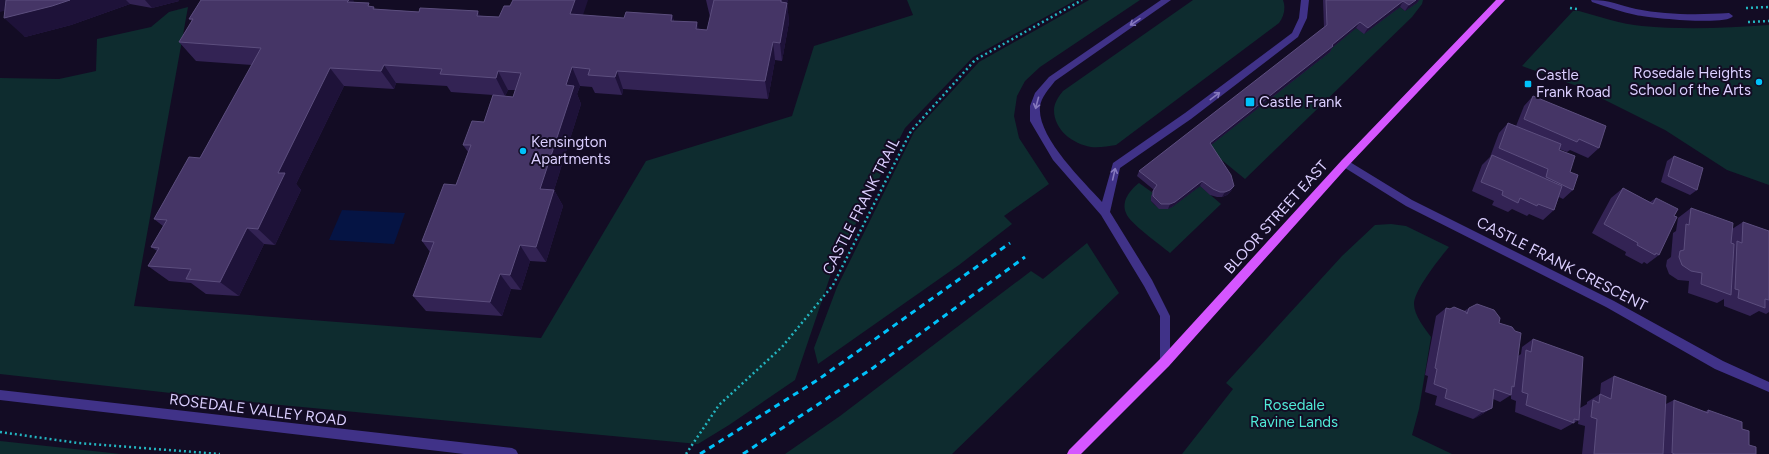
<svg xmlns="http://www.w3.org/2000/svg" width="1769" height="454" font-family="Figtree,sans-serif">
<rect width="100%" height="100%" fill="#130c24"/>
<g fill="#0e2c2f">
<path d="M907,0H1076L973,57L905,128L833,268L795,380L729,425L698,444L270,404L0,374V78L59,79L96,71L97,39L151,27L169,12L188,7L134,306L541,338L646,161L792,116L814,46L913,15Z"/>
<path d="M1089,0H1140L1040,67L1025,81L1017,96L1014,116L1019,138L1049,184L1004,216L1012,224L959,265L818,364L814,348L837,287L914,132L979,62Z"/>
<path d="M1193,0H1283C1286,8 1284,16 1279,23L1116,145C1108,146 1100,148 1091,147C1073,144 1054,130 1054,110C1054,103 1059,96 1063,91Z"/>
<path d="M1419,0H1423L1422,4L1412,17L1245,179L1207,148L1329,52L1328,50L1356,28L1364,33L1400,7L1405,11Z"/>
<path d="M1573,11H1579C1600,17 1621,24 1642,26C1684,30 1727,28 1769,25V185L1727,170L1665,130L1577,86L1522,66Z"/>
<path d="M1139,183L1153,193L1151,201C1157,209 1163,211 1172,207L1200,186L1221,204L1170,253C1161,245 1129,223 1126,213C1121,201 1130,190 1139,183Z"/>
<path d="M1391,224L1406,226L1449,247C1440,258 1414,290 1414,304C1414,315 1425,329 1431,337L1419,409L1412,435L1452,454H1182L1233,389L1226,383L1342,256L1375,225Z"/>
<path d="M1087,243L1119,293L952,454H785L840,416L1031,271L1043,279Z"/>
<path d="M0,441L121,454H0Z"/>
</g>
<path fill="#051444" d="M342,210L405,213L394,244L329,240Z"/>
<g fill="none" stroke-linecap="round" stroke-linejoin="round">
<g stroke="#23b5c0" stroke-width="2.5" stroke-dasharray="2 3" stroke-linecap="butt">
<path d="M1570,8L1577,9"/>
<path d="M1746,8L1769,7"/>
<path d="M1748,22L1769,21"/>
<path d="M0,432L78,443L220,454"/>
<path d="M686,454L719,405L782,347L833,285L911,131L975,60L1082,0"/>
</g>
<g fill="#403288" fill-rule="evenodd">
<path d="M1161,0H1171L1055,81C1049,89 1041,97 1040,107C1037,137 1083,181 1102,202L1113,163L1185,113L1292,33L1299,18L1301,0H1309L1307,18L1298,37L1191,119L1120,168L1110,212L1152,280L1170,316V362L1169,366L1165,367L1161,366L1160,362V316L1144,286L1101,215L1053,160L1030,121V106L1035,93L1049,77Z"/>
<path d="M1591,0C1610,0 1619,5 1636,9C1666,15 1699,15 1729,13L1733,16C1727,26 1650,18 1636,15C1622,12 1607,7 1592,2Z"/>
<path d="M1345,159L1412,200L1614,301L1723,361L1769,382V392L1715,369L1606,307L1406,206L1342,166L1340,163L1342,160Z"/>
<path d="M0,390L512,448L516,450L518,454H464L0,400Z"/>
</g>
<path fill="#d556ff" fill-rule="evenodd" d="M1496,0H1505L1348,166L1169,366L1081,454H1067L1069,450L1161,358L1342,160Z"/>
<g stroke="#00c2fa" stroke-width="3" stroke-dasharray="6 5" stroke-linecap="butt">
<path d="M700,454L819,379L1010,243"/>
<path d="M743,454L873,368L1025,257"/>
</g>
</g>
<g fill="#332354" fill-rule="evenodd">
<path d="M0,0H179V1L152,8L130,4L71,25L25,37L5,10Z"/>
<path d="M201,0H353L354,3L371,7L376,9L499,17L583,15L624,18L672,15L674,21L699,29L707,30L710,17L706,0H788L787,3L789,22L782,61L775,60L768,99L623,89L622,95L595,93L592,87L580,86L577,94L581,104L554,190L563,206L546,262L530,261L521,290L511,289L502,316L426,311L413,296L430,252L422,241L456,185L468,152L463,145L484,122L493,95L451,92L447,86L396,83L394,89L344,86L296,184L301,190L275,245L264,244L239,296L206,294L191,283L169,281L148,266L157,251L151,247L163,226L154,219L200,158L252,65L196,61L179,42L192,21L189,19ZM508,90H515L513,97L505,96Z"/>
<path d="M1323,0H1419L1417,3L1405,11L1400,7L1364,34L1356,28L1332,48L1330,52L1211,145L1234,186L1231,191L1227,195L1222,197H1217L1210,195L1200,186L1172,207L1168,209H1159L1151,201V196L1154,190L1137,176L1139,171L1324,28Z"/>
<path d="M1533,96L1599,148L1588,158L1570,150L1567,152L1559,149L1570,172L1573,190L1563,199L1559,197L1554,210L1543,220L1529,214L1527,216L1512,209L1508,212L1492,205L1494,201L1472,191L1482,165L1490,157L1499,133L1508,123L1516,126L1524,106Z"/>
<path d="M1674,156L1697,190L1690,195L1661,182L1667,161Z"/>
<path d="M1623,188L1650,202L1656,198L1674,216L1659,255L1647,264L1644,262L1642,264L1625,255L1626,252L1592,233L1611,198Z"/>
<path d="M1691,208L1732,229L1743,222L1769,231V312L1766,314L1759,311L1750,316L1724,306V299L1717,303L1688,293L1689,281L1678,280L1669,274L1666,266L1667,260L1671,257L1673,233L1676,231L1678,218Z"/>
<path d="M1446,308L1464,311L1469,308L1499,323L1518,356L1521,354L1522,347L1533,339L1579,420L1561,430L1515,412L1516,401L1511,399V394V395L1500,402L1493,399L1492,408L1481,415L1473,419L1435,405L1437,396L1425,392L1428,376L1425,375L1436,316Z"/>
<path d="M1614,376L1666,404L1674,400L1704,412L1708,410L1742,429L1749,445L1756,454H1582L1585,426L1578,424L1580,408L1587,404V402L1600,394L1601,383Z"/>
</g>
<g fill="#1e1239">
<path d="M0,0H23L27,4L0,12Z"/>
<path d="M70,0H126L130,4L71,25L25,37L4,18Z"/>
<path d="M145,0H179V1L152,8Z"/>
<path d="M349,0H353L363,15L347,2Z"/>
<path d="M575,0H588L577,33L570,14Z"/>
<path d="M781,0H788L783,21L781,2Z"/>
<path d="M1416,0H1419L1417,3L1405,11L1409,5Z"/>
<path d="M1403,1L1400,7L1364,34L1368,28Z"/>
<path d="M787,3L789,22L782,61L780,43Z"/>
<path d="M478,11L488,30L477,16Z"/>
<path d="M672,15L677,34L671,21Z"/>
<path d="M697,22L702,41L696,29Z"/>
<path d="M1360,22L1356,28L1332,48L1330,52L1207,148L1210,143Z"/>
<path d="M773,42L775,60L768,99L765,81Z"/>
<path d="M384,65L396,83L394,89L381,71Z"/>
<path d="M572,67L580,86L577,94L581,104L554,190L563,206L546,262L536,247L540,189L566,85Z"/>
<path d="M330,68L344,86L296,184L301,190L275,245L258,229L278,173Z"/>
<path d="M498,71L508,90L505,96L496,78Z"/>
<path d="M617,71L623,89L622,95L615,77Z"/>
<path d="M1202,181L1200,186L1172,207L1168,209L1170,204Z"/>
<path d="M1234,186L1231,191L1227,195L1222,197L1225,192Z"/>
<path d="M247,228L264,244L239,296L220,282Z"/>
<path d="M520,245L530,261L521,290L510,275Z"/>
<path d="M500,274L511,289L502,316L490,302Z"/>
<path d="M1492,408L1481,415L1473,419L1483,412Z"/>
</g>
<g fill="#453566" stroke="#5c4e7e">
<path d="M6,0H70L52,6L4,18Z"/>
<path d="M201,0H349L347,2L369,3L368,6L374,7L373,9L419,12L420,8L478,11L477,16L499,17L504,6H510L513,0H575L570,14L624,18L626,12L672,15L671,21L697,22L696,29L707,30L714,0H781V2L787,3L780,43L773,42L765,81L617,71L615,77L588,75L590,69L572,67L566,85L574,86L540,189L554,190L536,247L520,245L510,275L500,274L490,302L413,296L434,242L422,241L444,184L456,185L471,145H463L472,121L484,122L493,95L513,97L521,73L498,71L496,78L440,74L442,69L384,65L381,71L330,68L278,173H285L258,229L247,228L220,282L186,279L191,269L148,266L159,248L151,247L167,220L154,219L189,157L200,158L261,48L179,42L193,19H189Z"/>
<path d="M1326,0H1416L1409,5L1403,1L1368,28L1360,22L1332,45L1333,46L1210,143L1231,175L1234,186L1230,190L1225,192H1220L1213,189L1202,181L1175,202L1170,204H1161L1153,196V191L1157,185L1139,171L1327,25Z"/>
<path d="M1533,96L1606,126L1599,148L1579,139L1577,142L1524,119Z"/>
<path d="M1508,123L1561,144L1559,150L1575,156L1570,172L1578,175L1573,190L1546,177L1548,169L1499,148Z"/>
<path d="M1492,155L1562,186L1554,210L1538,204L1537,206L1520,198L1518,203L1502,195L1503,191L1481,182Z"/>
<path d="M1674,156L1703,168L1697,190L1668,176Z"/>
<path d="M1623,188L1653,204L1656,198L1678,209L1674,216L1677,217L1659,255L1656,253L1655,255L1637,245L1638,243L1604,224Z"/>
<path d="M1691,208L1733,223L1731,243L1734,244L1731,295L1701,284L1702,273L1691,271L1682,265L1679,257L1680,251L1684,250L1686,224L1689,225Z"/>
<path d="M1743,222L1769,231V300L1765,299V308L1738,298L1739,290L1735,289L1737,241L1742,243Z"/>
<path d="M1477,304L1494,310L1500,318L1499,323L1512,327L1515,331L1521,333L1514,387L1512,386L1511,395L1494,389L1492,408L1483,412L1445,398L1447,389L1434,384L1437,369L1435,368L1446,308L1450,309L1454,307L1466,312L1467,314L1469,308Z"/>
<path d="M1533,339L1583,357L1579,420L1574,419V423L1526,405L1528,394L1522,392L1526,350L1531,352Z"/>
<path d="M1614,376L1666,396L1663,454H1594L1597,419L1591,417L1593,400L1599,403L1600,394L1611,399Z"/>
<path d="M1674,400L1708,413V410L1742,422V429L1749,431V445L1756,447V454H1675L1672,453Z"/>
</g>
<defs><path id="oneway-shaft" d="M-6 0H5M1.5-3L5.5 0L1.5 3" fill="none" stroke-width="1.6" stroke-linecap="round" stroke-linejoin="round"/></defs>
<g stroke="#8679be">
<use href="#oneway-shaft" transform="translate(1135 22) rotate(146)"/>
<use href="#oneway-shaft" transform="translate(1215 96) rotate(-37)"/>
<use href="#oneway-shaft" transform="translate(1037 103) rotate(105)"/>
<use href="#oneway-shaft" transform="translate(1114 174) rotate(-77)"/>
</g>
<g fill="#00c2fa" stroke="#130c24" stroke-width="1.5">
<circle cx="1759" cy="82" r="4"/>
<rect x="1524" y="80" width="8" height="8" rx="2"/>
<rect x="1245" y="97" width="10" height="10" rx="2"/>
<circle cx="523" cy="151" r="4"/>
</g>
<g text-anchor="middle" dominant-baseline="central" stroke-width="4" stroke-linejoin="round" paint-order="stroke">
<g font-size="15" fill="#dbcfff" stroke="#130c24" text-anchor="start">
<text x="1751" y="73" text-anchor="end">Rosedale Heights<tspan x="1751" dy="17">School of the Arts</tspan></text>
<text x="1536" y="75">Castle<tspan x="1536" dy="17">Frank Road</tspan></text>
<text x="1259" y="102">Castle Frank</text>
<text x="531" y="142">Kensington<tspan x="531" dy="17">Apartments</tspan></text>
</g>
<g font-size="15" fill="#dbcfff" stroke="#130c24">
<text transform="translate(861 206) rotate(-63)">CASTLE FRANK TRAIL</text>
<text transform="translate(1276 217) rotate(-48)">BLOOR STREET EAST</text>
<text transform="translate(1562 264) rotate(27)">CASTLE FRANK CRESCENT</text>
<text transform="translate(258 410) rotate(7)">ROSEDALE VALLEY ROAD</text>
</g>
<g font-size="15" fill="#50ead7" stroke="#130c24">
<text x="1294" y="405">Rosedale<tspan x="1294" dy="17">Ravine Lands</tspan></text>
</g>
</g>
</svg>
